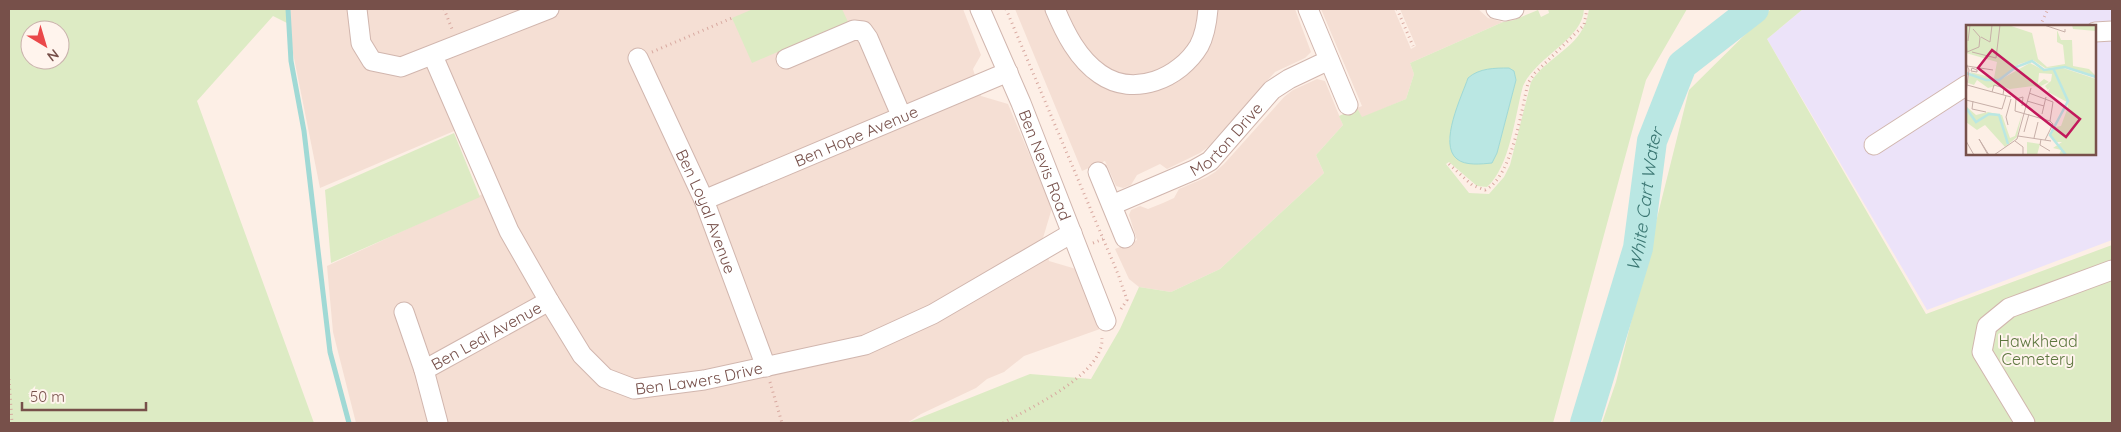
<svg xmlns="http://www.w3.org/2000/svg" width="2121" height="432" font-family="Quicksand,sans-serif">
<rect width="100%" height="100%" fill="#fdefe6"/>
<g fill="#f5dfd4">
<path d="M288,9H963L981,55L973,69L981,96L1008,104L1052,208L1043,238L1049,261L1076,269L1100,329L1024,356L1004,372L987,379L976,388L921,414L907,423H356L333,332L327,266L500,186L473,123L320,188L293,53Z"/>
<path d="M1015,9H1295L1311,52L1305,58L1275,72L1208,147L1200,153L1167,169L1160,164L1137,175L1131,185L1123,188L1116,186L1105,161L1082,171Z"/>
<path d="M1321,9H1394L1411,49L1416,46L1400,9H1478L1488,18L1503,22L1410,63L1414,74L1406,99L1362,118L1357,108L1362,106Z"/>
<path d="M1317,79L1325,81L1343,125L1316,155L1324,173L1220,269L1171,292L1139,287L1129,279L1115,249L1137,240L1129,215L1131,210L1140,206L1148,209L1163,203L1174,198L1179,189L1207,177L1215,172L1224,164L1284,97L1293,90Z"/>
</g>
<path fill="#ece3f9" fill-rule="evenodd" d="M1803,9H2112V240L1927,310L1767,39ZM1967,26H2095V154H1967Z"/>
<g fill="#ddebc4" fill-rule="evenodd">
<path d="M9,9H288L289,24L273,16L197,101L314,423H9ZM30,30H60V60H30Z"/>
<path d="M753,9H842L849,24L783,52L782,50L752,63L732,18Z"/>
<path d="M1548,9H1584C1583,39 1536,57 1523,86C1515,115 1510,167 1487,187L1477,186L1449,162L1446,164L1469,193L1489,194L1504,177L1510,165L1531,82C1545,59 1575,49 1585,24C1587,20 1588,14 1589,9H1687L1646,80L1553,423H907L1030,374L1091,379L1120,329L1139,287L1171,292L1220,269L1324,173L1316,155L1343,125L1339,116L1357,108L1362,117L1406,99L1414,74L1410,63L1503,22L1514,20L1538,10L1541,17L1549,13ZM1514,71L1516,80L1497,153L1449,140L1468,78Z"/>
<path d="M1771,9H1803L1767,39L1926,314L2112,245V423H1602L1616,382L1689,90Z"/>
<path d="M454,133L480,197L331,263L325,190Z"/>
</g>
<path fill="#bae7e3" stroke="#a0d9d5" d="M1509,68L1514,71L1516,80L1497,153L1492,163C1482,164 1465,166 1457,159C1438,144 1462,96 1468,78C1479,68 1495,68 1509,68Z"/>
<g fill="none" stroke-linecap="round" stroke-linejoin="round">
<path stroke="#a0d9d5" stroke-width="5" d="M288,9L291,61L304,131L330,352L349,423"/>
<path stroke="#bae7e3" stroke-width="30" id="s1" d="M1585,423L1638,248L1652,141L1682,65L1754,9"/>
<g stroke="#d1b6ae" stroke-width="21">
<g id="minor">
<path d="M357,9L361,43L372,61L401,67L549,9"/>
<path id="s2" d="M980,9L1021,103L1106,321"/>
<path d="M1055,9C1065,33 1078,59 1100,74C1134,98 1180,78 1199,46C1205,35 1207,21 1208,9"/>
<path d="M1308,9L1348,105"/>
<path d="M1496,9L1505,11L1514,9"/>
<path d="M2095,32L2112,31"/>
<path id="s3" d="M433,56L509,231L549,301L582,355L605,378L634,389L704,380L865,345L933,314L1072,233"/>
<path id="s4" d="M638,58L704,200L766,367"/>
<path d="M786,59L854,30L863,31L868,38L901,115"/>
<path d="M1874,145L1967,85"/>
<path d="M1098,172L1125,238"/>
<path id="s5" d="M704,200L1008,72"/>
<path id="s6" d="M1112,205L1194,170L1210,161L1272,90L1289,79L1329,60"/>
<path d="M404,312L424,370L438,423"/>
<path id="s7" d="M424,370L549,301"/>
<path d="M2025,423L1982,352L1987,326L2009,308L2112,270"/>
</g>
</g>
<g stroke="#d8a9a0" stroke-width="3" stroke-dasharray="1 4" stroke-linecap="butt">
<path d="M444,9L452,29"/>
<path d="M1006,9L1118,274L1127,300L1119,312"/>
<path d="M1397,9L1413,46"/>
<path d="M2040,26L2048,9"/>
<path d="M652,52L732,18"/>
<path d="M1449,164L1472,185L1485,190C1512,177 1521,112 1528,83L1535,73L1584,25L1587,9"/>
<path d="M1093,243L1103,239"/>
<path d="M9,379L12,423"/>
<path d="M770,382L782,423"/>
<path d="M1003,423C1030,408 1104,374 1102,338"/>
</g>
<use href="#minor" stroke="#fff" stroke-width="19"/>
</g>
<g text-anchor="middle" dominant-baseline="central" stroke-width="4" stroke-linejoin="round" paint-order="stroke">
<g font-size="16" fill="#77504a" stroke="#fff4ed">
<text stroke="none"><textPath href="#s5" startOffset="165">Ben Hope Avenue</textPath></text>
<text stroke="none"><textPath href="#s6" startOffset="134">Morton Drive</textPath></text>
<text stroke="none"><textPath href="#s2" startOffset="169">Ben Nevis Road</textPath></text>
<text stroke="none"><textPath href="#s4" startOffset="168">Ben Loyal Avenue</textPath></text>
<text stroke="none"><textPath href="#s7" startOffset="71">Ben Ledi Avenue</textPath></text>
<text stroke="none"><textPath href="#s3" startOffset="464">Ben Lawers Drive</textPath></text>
</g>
<g font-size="16" fill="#5d773f" stroke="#fff4ed">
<text x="2038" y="341">Hawkhead<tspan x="2038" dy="18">Cemetery</tspan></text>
</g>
<g font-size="18" font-style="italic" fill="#3a7672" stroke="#fff4ed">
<text stroke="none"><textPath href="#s1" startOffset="232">White Cart Water</textPath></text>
</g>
</g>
<g transform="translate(1966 25)">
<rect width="130" height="130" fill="#fdefe6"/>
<path d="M0,0H42L66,8L72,34L81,42L99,39L97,20L91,17V5L95,15H106L107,41L123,44L130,51L100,42L79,43L67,35L53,39L33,54H20L9,52L4,47L28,53L31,37L0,28ZM106,0H130V6L107,4ZM64,38L77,45L97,43L130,54V130H93L95,125L87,123L96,117H91L83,109L89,102L95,101L102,82L101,77L82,67L84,62L82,65L79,61L85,56L86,49L73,48L72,59L78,54L83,57L75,61L80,66L67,61L44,64L33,60L22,63L11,55L8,60L2,58L3,50L30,57ZM1,82L10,90L22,87L36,90L44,113L49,111L56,89L51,112L39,122L19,100L11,105L0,97ZM61,117L74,119L71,130H61Z" fill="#ddebc4"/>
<path fill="none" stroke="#bae7e3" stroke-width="2.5" d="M87,43L102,76L84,110L100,130M0,48L20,55H33L50,42L66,36L78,45L99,42L130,52M0,83L10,97L23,89L33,90L42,119"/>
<path fill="none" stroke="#c7afa8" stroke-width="1" d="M78,0L99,7V4M15,12L24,17L26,0M0,16L1,27L13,22L14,12L7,4M2,16L4,0M6,27L30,33L34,0M0,38L3,45L0,68M1,41L27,45M6,43L11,45V47L5,46ZM1,60L45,72M26,67L28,60L38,63L37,70M63,68L87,77L84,96L87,99L79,115M50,74L49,86L84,96M50,74L57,72L56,81M0,75L36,84L40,71M7,76L6,84L20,87M61,76L78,81M76,89L80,72M42,100L40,92L45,74M58,107L63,89M52,111L85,116M68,113L72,97M75,114L74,120L84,126M0,116L8,130M49,116L57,122V130M22,130L13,114L23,130M28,130L51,114L65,63"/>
<path fill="#c2185b" fill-opacity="0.15" stroke="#c2185b" stroke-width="2.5" d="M26,25L114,94L100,112L12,43Z"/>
<rect width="130" height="130" fill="none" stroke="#77504a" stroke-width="2.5"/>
</g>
<rect width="2121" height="432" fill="none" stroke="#77504a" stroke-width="20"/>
<g transform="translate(45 45) rotate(142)"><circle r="24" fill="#fff4ed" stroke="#c9b2ac"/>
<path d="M0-4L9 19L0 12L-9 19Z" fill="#ea484a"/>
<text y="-8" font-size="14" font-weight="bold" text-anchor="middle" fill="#77504a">N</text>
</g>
<path d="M22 402v8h124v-8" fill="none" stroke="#77504a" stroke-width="2.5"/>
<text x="30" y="402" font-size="15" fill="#77504a" stroke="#fff4ed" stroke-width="4" paint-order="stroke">50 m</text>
</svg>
